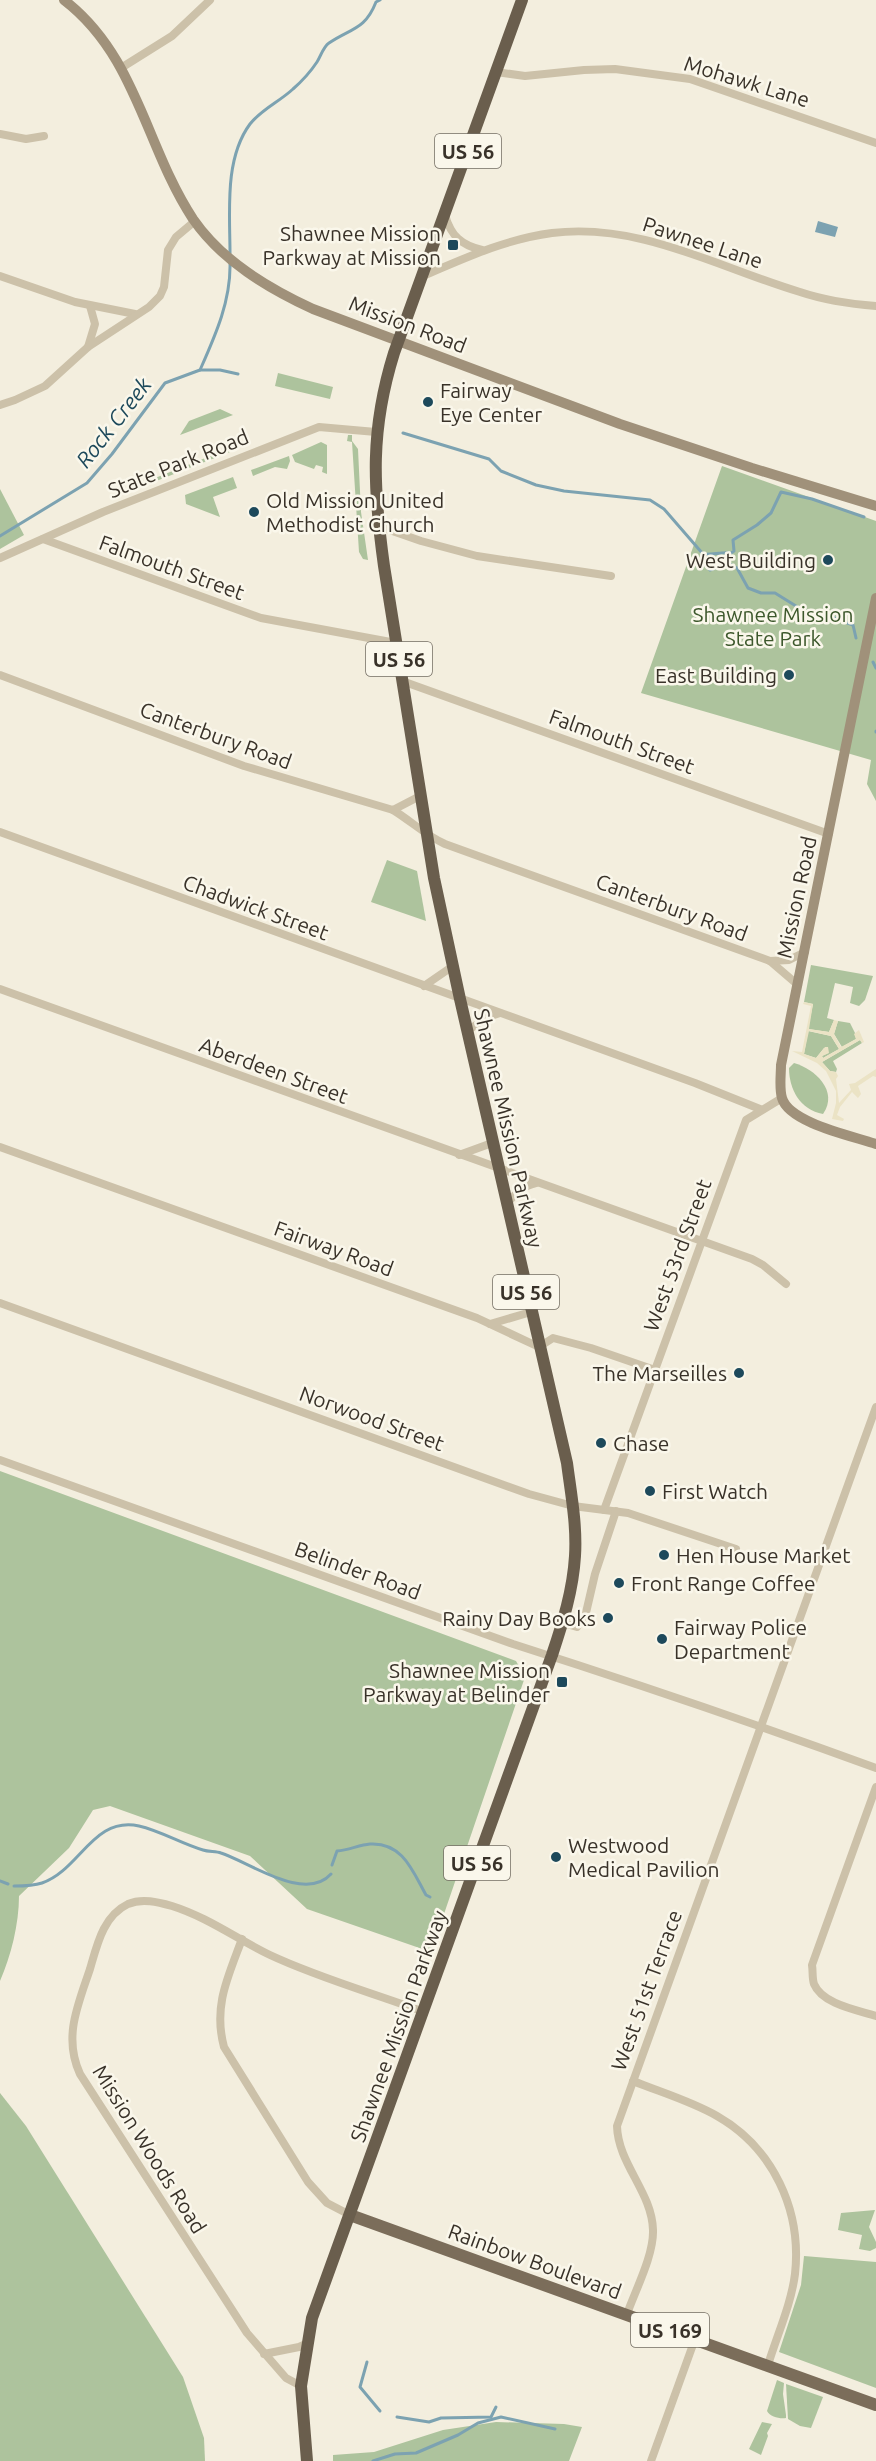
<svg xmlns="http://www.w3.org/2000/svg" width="876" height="2461" font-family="Ubuntu,sans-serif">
<rect width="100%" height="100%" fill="#f3eede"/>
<g fill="#adc39d">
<path d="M278,373L333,387L330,399L275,386Z"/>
<path d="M220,409L233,415L180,435L189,421Z"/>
<path d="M348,435H352V441L358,449L361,512L368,560L363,559L359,552L352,442L347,441Z"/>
<path d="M321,442L327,445V474L322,472L323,467L316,465L314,469L295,462L292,455Z"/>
<path d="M228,449L230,452L141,487L140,484Z"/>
<path d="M289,456L290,461L287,469L275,467L253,476L251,470Z"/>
<path d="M722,466L876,521V801L867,784L871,760L641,693Z"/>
<path d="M233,477L237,488L213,497L220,517L186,504L185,495Z"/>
<path d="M0,489L24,535L0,549Z"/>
<path d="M387,860L417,871L426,921L371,902Z"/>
<path d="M811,965L873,976L865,1000L859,1006L850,1003L853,987L835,983L827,1018L834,1020L829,1032L808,1029L813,1004L804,1002Z"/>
<path d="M838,1021L850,1023L855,1033L856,1039L842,1047L834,1034Z"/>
<path d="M808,1031L831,1036L839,1049L823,1058L822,1056L828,1053L824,1048L816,1058L804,1054Z"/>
<path d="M860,1040L862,1043L833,1061L837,1069L836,1072L830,1071L822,1062Z"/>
<path d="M794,1063C815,1069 839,1091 823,1114C800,1110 789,1089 789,1068Z"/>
<path d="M0,1471L516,1661L525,1677L431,1952L307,1909L250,1856L110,1806L93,1810L69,1848L19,1896C19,1924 11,1956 0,1981Z"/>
<path d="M0,2093L26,2126L183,2377L204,2438L205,2461H0Z"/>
<path d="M875,2210L869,2227L876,2242V2248L870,2251L859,2249L862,2235L838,2230L841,2213Z"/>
<path d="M804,2256L876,2262V2388L779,2352L801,2285Z"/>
<path d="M777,2380L784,2383L783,2394L786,2415V2418C780,2419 770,2417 767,2411Z"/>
<path d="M786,2384L823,2397L811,2428L800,2426L788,2419Z"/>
<path d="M496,2422L564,2424L582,2427L569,2461H333V2455L374,2452L443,2430Z"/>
<path d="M762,2422L772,2424L767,2433L768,2436L761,2455L749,2449Z"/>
</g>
<path fill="#ebe3c5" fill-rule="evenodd" d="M804,1002L813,1004L809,1029L829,1032L834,1020L838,1021L834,1034L841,1047L856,1039L854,1034L859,1030L864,1042L862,1043L860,1040L822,1062L830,1071L836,1072L838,1076L836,1079L839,1103L851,1090L849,1084L855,1083L876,1069V1077L873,1076L858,1086L861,1094L858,1098L852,1092L840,1107L837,1115L844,1119L843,1121L832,1119L836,1103V1091L826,1071L817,1063L792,1051L802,1052L811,1006L803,1004ZM809,1031L831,1036L839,1049L823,1058L822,1056L829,1053L828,1047H825L816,1058L804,1054Z"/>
<path fill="#7ca2b1" d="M818,221L838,227L835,237L815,232Z"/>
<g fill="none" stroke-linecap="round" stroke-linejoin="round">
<g stroke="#7ca2b1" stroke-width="3">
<path d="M230,253C230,213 224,159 250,124C262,109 279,102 293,89C301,82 311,71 317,62C321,56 323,47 329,43C351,28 365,30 376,2L380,0"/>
<path d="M200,370H220L238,374"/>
<path d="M403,433L489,459L501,471L536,485L564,491L650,500L664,509L703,554C712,555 721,552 731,553L734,551L733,540L757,525L771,513L781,492L812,499L864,517"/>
<path d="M0,536L87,483L112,454L165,383L200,370C215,336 231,301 230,263"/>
<path d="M703,554V561L710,570L728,563L737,568L748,588L761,593H775L804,611L818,612L853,625L856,638"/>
<path d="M873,662L876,668"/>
<path d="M876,731V732"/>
<path d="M332,1865L337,1851C349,1850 359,1845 370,1844C403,1842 413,1872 426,1895L430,1897"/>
<path d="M0,1881L8,1884"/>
<path d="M14,1886C23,1886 33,1886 42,1883C80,1870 93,1816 139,1826C161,1831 182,1844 203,1850C209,1852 216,1851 221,1853C249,1862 305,1903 331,1874"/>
<path d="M367,2362L360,2387L380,2411"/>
<path d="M397,2417L429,2422L441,2418L491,2417L496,2407"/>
<path d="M373,2461L395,2454L416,2453L458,2435L478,2423L501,2417L555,2429"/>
</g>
<g stroke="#ccc1a9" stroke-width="8">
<path d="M121,68L172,36L210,0"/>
<path d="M496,72L525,76L584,70L615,69L690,79L876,143"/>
<path d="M0,134L26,139L44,136"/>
<path d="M445,215C451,236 461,245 482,250"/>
<path d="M0,276L75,302L135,314"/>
<path d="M423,276C465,258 506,239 552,233C640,222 719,268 800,292C824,300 850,304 876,306"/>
<path d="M88,347L95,324L90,306"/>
<path d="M0,405L15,400L45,386L88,347L149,307L160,296L164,287L168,250L176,237L195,221"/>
<path d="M378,526L421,541L477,556L611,576"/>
<path d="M43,539L261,618L396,643"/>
<path d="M0,558L103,512L319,427L376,432"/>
<path d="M0,675L244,766L393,810L420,796"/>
<path d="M402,681L829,834"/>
<path d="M393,810C411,821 425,835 445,844L770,961L798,985"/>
<path d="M0,832L695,1083L760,1109"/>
<path d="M770,961L789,960L805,952"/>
<path d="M424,986L453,966"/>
<path d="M0,989L752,1259L763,1265L786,1284"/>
<path d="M467,1031L488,1017L500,1013"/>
<path d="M0,1147L477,1318L539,1347L553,1338L591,1348L655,1370"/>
<path d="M459,1155L492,1143"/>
<path d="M506,1205C515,1194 522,1186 536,1183"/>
<path d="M0,1303L529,1494L573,1506L628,1513L736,1549"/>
<path d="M490,1324L531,1312"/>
<path d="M0,1460L513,1644C635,1683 756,1724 876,1768"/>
<path d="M604,1510L746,1120L782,1098"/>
<path d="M563,1623L577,1627L585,1617L595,1574L616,1511"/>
<path d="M876,1787L812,1965C813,1971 812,1978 814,1984C822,2004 857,2010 876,2016"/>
<path d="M242,1939C228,1977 213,2006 224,2047L308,2182L327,2203L350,2215"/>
<path d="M633,2081C660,2092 691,2101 717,2116C773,2148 802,2210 795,2274C791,2305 777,2335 768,2365"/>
<path d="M627,2314C635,2291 654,2255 653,2230C652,2192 618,2164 617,2126L876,1407"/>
<path d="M264,2354L299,2347L308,2343"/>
<path d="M301,2386L286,2378L247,2333L80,2074C63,2037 78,2005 90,1969C97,1945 103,1916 128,1904C142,1898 158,1902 172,1906C207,1917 237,1939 270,1955C319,1978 373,1993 424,2012"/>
<path d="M651,2461L695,2339"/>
</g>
<g stroke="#a0917a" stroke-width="10">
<path d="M64,0C137,56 145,146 193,219C222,261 268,288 313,309L620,424L752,468L876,506"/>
<path d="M876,598L781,1065C781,1075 779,1088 782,1098C789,1123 853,1136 876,1144"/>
</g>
<path stroke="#7b6d5a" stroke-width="12" d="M350,2215L876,2405"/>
<path stroke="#6a5e4d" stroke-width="12" d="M307,2461L301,2386L312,2318L552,1655C563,1622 573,1590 575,1556C577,1525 571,1494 567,1463L460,999L434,878L384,566C373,487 370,430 394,353L522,0"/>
</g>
<g fill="#1d495b" stroke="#faf7eb" stroke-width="2">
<rect x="447" y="239" width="12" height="12" rx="3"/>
<circle cx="428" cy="402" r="6"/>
<circle cx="254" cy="512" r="6"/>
<circle cx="828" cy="560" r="6"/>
<circle cx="789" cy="675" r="6"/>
<circle cx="739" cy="1373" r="6"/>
<circle cx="601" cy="1443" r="6"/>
<circle cx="650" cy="1491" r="6"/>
<circle cx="664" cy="1555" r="6"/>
<circle cx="619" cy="1583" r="6"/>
<circle cx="608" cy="1618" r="6"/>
<circle cx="662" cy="1639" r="6"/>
<rect x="556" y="1676" width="12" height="12" rx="3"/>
<circle cx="556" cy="1857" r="6"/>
</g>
<g text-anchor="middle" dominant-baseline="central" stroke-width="5" stroke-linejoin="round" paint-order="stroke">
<g fill="#faf7eb" stroke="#736d63" stroke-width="1.5">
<rect x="435" y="134" width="66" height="34" rx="4.5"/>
<rect x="366" y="642" width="66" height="34" rx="4.5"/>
<rect x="493" y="1275" width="66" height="34" rx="4.5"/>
<rect x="444" y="1846" width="66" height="34" rx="4.5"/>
<rect x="631" y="2313" width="78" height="34" rx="4.5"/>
</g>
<g font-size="20" font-weight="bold" fill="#393229">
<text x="468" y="151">US 56</text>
<text x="399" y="659">US 56</text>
<text x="526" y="1292">US 56</text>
<text x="477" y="1863">US 56</text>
<text x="670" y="2330">US 169</text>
</g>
<g font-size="21" fill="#393229" stroke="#faf7eb">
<text transform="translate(747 81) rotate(17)">Mohawk Lane</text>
<text transform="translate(703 242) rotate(18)">Pawnee Lane</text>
<text transform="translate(408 324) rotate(21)">Mission Road</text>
<text transform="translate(178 463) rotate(-22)">State Park Road</text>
<text transform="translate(172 567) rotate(20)">Falmouth Street</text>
<text transform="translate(216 735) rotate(20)">Canterbury Road</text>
<text transform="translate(622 741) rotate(20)">Falmouth Street</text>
<text transform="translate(796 897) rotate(-78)">Mission Road</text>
<text transform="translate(256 907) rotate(20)">Chadwick Street</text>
<text transform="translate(672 907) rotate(20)">Canterbury Road</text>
<text transform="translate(274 1070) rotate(20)">Aberdeen Street</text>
<text transform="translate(509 1128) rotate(77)">Shawnee Mission Parkway</text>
<text transform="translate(334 1248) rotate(20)">Fairway Road</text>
<text transform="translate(677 1255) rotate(-70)">West 53rd Street</text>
<text transform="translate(372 1418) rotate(20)">Norwood Street</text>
<text transform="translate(358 1570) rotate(20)">Belinder Road</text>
<text transform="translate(646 1990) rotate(-70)">West 51st Terrace</text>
<text transform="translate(398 2026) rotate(-70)">Shawnee Mission Parkway</text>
<text transform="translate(150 2149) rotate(58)">Mission Woods Road</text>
<text transform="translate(535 2261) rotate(20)">Rainbow Boulevard</text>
</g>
<g font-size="21" fill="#393229" stroke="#faf7eb" text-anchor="start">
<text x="441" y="233" text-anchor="end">Shawnee Mission<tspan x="441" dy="24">Parkway at Mission</tspan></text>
<text x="440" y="390">Fairway<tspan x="440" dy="24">Eye Center</tspan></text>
<text x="266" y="500">Old Mission United<tspan x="266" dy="24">Methodist Church</tspan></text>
<text x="816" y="560" text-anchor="end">West Building</text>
<text x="777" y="675" text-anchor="end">East Building</text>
<text x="727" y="1373" text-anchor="end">The Marseilles</text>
<text x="613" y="1443">Chase</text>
<text x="662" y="1491">First Watch</text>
<text x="676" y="1555">Hen House Market</text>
<text x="631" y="1583">Front Range Coffee</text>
<text x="596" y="1618" text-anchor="end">Rainy Day Books</text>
<text x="674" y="1627">Fairway Police<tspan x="674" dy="24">Department</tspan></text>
<text x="550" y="1670" text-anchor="end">Shawnee Mission<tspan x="550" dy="24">Parkway at Belinder</tspan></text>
<text x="568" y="1845">Westwood<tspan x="568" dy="24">Medical Pavilion</tspan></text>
</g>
<g font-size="21" fill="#3d582c" stroke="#faf7eb">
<text x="773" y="614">Shawnee Mission<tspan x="773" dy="24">State Park</tspan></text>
</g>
<g font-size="22" font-style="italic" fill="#1d495b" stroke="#faf7eb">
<text transform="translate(113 422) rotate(-52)">Rock Creek</text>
</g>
</g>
</svg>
